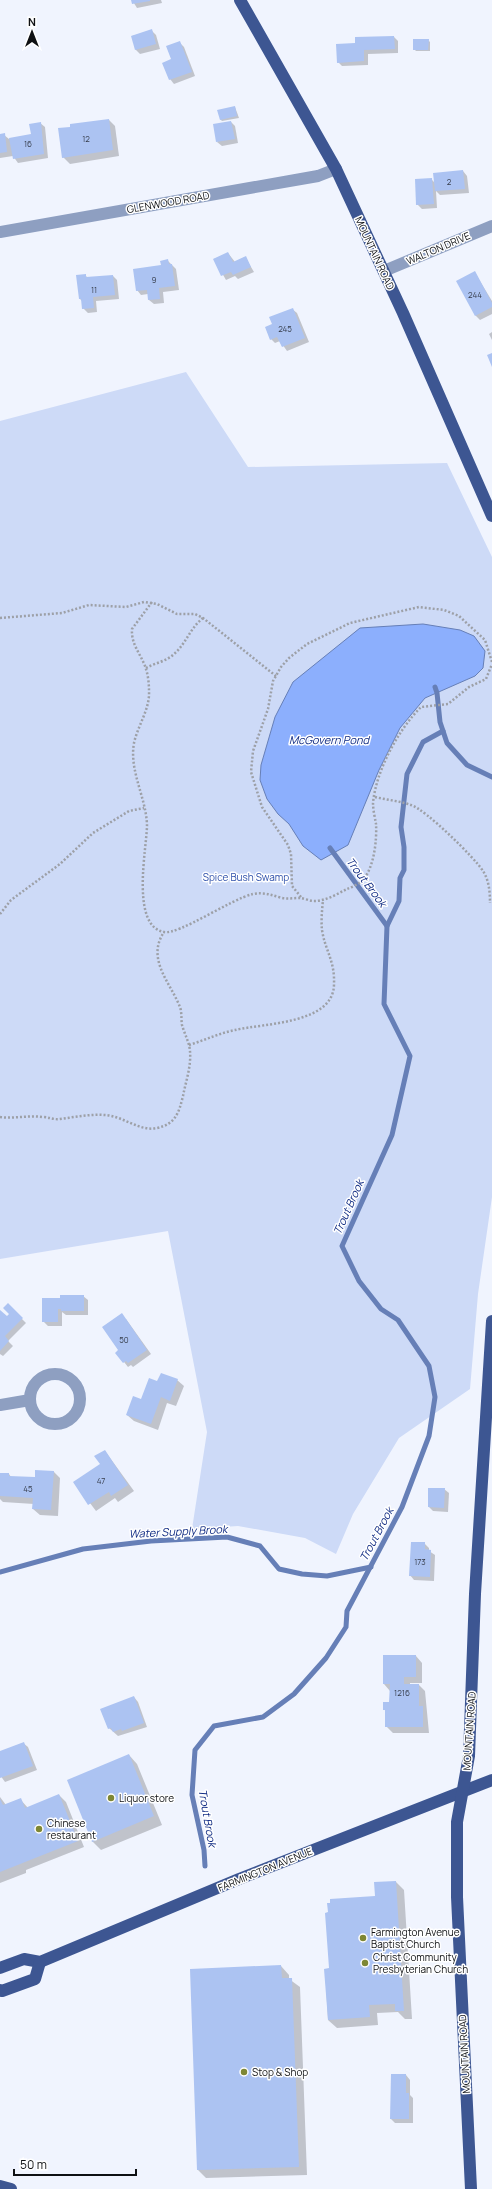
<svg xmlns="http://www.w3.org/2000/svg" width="492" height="2189" font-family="Manrope,sans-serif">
<rect width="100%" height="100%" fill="#f0f4fe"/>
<path fill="#cddaf7" d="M186,372L248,467L447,463L492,557V1197L478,1294L470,1389L399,1438L353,1514L336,1554L305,1538L238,1526L192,1529L207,1432L168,1231L0,1259V421Z"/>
<path fill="#8caffd" stroke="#667fb7" d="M423,624L460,630L474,636L485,651L483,668L475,676L425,698L400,728L379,770L348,845L321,860L303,846L289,824L278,814L267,799L260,780L261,765L275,717L293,682L360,628Z"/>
<g fill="#0003">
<path d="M132,0H161L162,3L137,8Z"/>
<path d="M152,31L156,35L160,49L140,54L136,50L132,36Z"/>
<path d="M394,37L398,41V53L368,54V65L342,66L338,62L356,44Z"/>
<path d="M428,40L430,42V51H416L414,49Z"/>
<path d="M180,43L184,47L195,76L174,84L170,79L172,60Z"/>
<path d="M235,107L239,118L222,121L220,119Z"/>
<path d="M109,120L115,126L119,156L70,164L63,157L71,128Z"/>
<path d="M231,122L235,126L238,143L222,146L217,142Z"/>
<path d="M40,123L45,127L48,158L18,163L13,156L0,158V135H4L9,139L32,135Z"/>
<path d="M463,171L467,176L469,193L440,195L436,191L437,208L422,209L417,204L431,179L435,183Z"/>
<path d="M228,253L235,262L245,257L254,272L238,279L235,276L226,280L214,259Z"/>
<path d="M168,261L176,269L179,290L163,292L164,303L154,304L149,300L148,294L141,295L137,290Z"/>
<path d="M475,273L492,301V314L480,320L476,316L458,282Z"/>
<path d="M85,275L88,278L113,276L117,280L119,299L96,301L97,312L88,313L83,308V302L80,299Z"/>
<path d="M292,309L297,313L309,342L287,351L280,341L275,343L271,339L273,324Z"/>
<path d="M492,332V340L489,334Z"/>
<path d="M83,1296L88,1300V1315H66L62,1312V1326H48L43,1321L61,1299Z"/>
<path d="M8,1305L26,1323L8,1341L13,1346L3,1356L0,1354V1312L7,1318L10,1314Z"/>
<path d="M126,1319L151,1354L133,1367L131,1365L128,1367L117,1353L120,1351Z"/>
<path d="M177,1380L184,1386L176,1406L167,1403L158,1430L134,1421L127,1415L158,1383Z"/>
<path d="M105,1451L134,1491L118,1502L115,1498L96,1511L74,1482L101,1465Z"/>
<path d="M36,1471L54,1472L60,1478L58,1516L40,1515L33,1509L34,1504L3,1502L0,1499V1474H9L11,1477L36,1478Z"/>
<path d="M444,1489L449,1493L448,1512L433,1511L429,1507Z"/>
<path d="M424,1543L429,1548V1551L435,1555L434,1581L414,1580L410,1575Z"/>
<path d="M384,1656H416L422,1663V1683H410V1685H419L425,1691L429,1733H393L386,1726V1712L384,1709L390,1703V1691L384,1684Z"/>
<path d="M134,1697L138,1702L147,1727L118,1736L109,1728Z"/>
<path d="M23,1743L28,1747L37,1770L5,1782L0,1775V1752Z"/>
<path d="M129,1755L137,1764L162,1825L101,1850L92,1841Z"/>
<path d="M59,1795L66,1802L84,1847L26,1870V1873L0,1883V1797L6,1805L20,1799L28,1808Z"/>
<path d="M396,1882L404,1890L412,2019H405L398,2012L377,2013L378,2025L337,2028L328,2020L325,1969H330L376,1897L375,1883Z"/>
<path d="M281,1966L289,1975V1979L300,1987L307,2175L206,2178L198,2170Z"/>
<path d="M406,2075L410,2080V2095L413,2098V2123H395L391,2119Z"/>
</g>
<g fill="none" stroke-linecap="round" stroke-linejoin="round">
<g stroke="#667fb7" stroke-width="5">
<path d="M435,687L437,693L440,722L447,743L467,765L492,777"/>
<path d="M387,926L399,901L400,878L404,870V847L401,827L407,774L423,742L443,731"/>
<path d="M0,1572L83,1549L151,1541L227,1537L260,1546L279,1569L302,1574L327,1576L371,1567"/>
<path d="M205,1866L204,1850L192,1795L195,1750L214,1726L263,1717L294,1694L326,1658L346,1627L347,1611L402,1507L429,1436L435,1397L429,1366L398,1320L381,1309L359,1281L342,1246L392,1135L410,1056L384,1004L387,926L330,848"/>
</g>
</g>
<g fill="#acc3f2">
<path d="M131,0H150V1L132,4Z"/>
<path d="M152,29L156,44L135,50L131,36Z"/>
<path d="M394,36L395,49L364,50V61L337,63L336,44L355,43V37Z"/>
<path d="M413,39H429L428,50H413Z"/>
<path d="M180,41L192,72L169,80L162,63L171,59L166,46Z"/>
<path d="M235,106L237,116L220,120L217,110Z"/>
<path d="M109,119L113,150L62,158L58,128L70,127V124Z"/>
<path d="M231,121L235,139L216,142L213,124Z"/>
<path d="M41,122L44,154L13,159L9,138L31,134L29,124Z"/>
<path d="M5,133L7,152L0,153V134Z"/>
<path d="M463,170L465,189L435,191L433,173Z"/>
<path d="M432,178L434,204L416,205L415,179Z"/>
<path d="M228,252L233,262L246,256L251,267L233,275L231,272L221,276L213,259Z"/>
<path d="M168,259L169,264H172L175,286L159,288L160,299L148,300L147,290L136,291L133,269L161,265L160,261Z"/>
<path d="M475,271L492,303V307L475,316L456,281Z"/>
<path d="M86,274V277L113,275L115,295L93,297L94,308L82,309L81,299H79L76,275Z"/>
<path d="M293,308L305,338L282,347L277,337L270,340L265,327L272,324L269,317Z"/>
<path d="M492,353V367L487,355Z"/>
<path d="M60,1295H84V1311H61V1309H58V1322H42V1298H60Z"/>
<path d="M8,1303L23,1318L5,1336L9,1341L0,1351V1310L7,1316L9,1314L3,1308Z"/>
<path d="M122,1313L147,1350L128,1363L126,1361L123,1363L115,1353L118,1350L102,1327Z"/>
<path d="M161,1373L178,1379L170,1401L161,1397L151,1424L126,1415L133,1396L141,1399L149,1378L157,1381Z"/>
<path d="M105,1450L128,1485L111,1496L109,1492L88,1505L73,1482L100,1464L94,1456Z"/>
<path d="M35,1470L54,1471L51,1510L32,1509L33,1498L0,1496V1473H9V1476L35,1477Z"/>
<path d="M428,1488H445L444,1508L428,1507Z"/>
<path d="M411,1542H425V1549L431,1550L430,1577L409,1576Z"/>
<path d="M383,1655H416V1677H404V1684H419V1706H423V1727H385V1710H383V1702H389L390,1684H383Z"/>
<path d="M134,1696L144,1723L122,1731L121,1729L113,1732L111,1728L108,1729L100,1709Z"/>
<path d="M24,1742L33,1766L0,1778V1751Z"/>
<path d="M129,1754L154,1816L92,1842L67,1780Z"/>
<path d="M59,1794L78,1841L0,1872V1799L3,1805L21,1798L25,1808Z"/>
<path d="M396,1881L404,2011H395V2004L369,2005L370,2017L328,2020L324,1969L329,1968L325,1913L328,1912L327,1903H330V1899L375,1896L374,1882Z"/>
<path d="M281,1965L282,1978H292L299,2167L197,2170L190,1969Z"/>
<path d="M391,2074H406V2093H409V2119H390Z"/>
</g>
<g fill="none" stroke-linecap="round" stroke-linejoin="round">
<g stroke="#9da0a7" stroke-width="2.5" stroke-dasharray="2 2" stroke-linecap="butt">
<path d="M152,602L132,629C131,644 140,653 145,666C148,674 149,683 149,691C150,709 138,725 134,743C129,771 146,797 147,825C147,847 130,926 164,932C179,935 231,899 253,894C264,892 272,895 282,898C288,899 294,898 300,898C304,898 309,901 314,901C326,901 337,894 347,889C352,887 359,884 363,880C374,867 377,841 376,824C375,818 373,810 373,803C376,771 398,730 421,707L448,704L469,687L486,679L492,664"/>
<path d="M0,618L62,613L89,605L126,607L144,602L157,604L177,614H195L203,618L276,676"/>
<path d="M146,668C155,663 167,661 174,654C186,644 190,628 203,618"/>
<path d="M375,797C387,800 400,801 411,805C425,809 475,858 483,871C489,880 490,892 490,903"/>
<path d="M301,897L292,886L291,854L288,845L262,807L251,772L253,751L268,709L273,681L281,667L289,658L307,644L350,623L419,607L444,610L459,616L485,640L492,662"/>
<path d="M0,914L11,900L60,864L93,833L129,811L144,808"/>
<path d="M189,1045C205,1040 220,1033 235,1030C265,1023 334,1024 334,984C335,961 325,950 322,930C321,921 322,910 323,900"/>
<path d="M0,1117C14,1119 28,1115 42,1117C49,1117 54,1120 60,1119C75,1117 90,1114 105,1115C123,1116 140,1132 157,1128C176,1124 179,1112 183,1096C186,1080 193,1062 189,1045C187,1038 184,1032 182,1025C181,1019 182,1013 180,1007C170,982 146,959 164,932"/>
</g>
<g stroke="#8e9fc1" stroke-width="12">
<path d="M0,232L318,176L336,169"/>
<path d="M384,271L492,226"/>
<circle cx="55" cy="1399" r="25"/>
<path d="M0,1405L30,1400"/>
</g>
<g stroke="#3d5692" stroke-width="12">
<path d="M240,0L336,169L403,313L492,516"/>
<path d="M0,1968L24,1959L40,1962L239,1879L492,1780"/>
<path d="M0,1990L2,1991L35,1979L40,1962"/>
<path d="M0,2186L11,2189"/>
<path d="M471,2189L457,1897V1822L469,1756L475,1594L492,1321"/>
</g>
</g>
<g fill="#7e8734" stroke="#fff" stroke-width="1.5">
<circle cx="111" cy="1798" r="4"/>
<circle cx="39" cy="1829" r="4"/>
<circle cx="363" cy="1938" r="4"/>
<circle cx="365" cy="1963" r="4"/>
<circle cx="244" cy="2072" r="4"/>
</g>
<g text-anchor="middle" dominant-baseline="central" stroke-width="3" stroke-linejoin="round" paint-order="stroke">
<g font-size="8" fill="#363d4b">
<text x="86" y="138">12</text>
<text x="28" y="143">16</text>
<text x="449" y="181">2</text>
<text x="154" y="279">9</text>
<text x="94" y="289">11</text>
<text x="475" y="294">244</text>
<text x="285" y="328">245</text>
<text x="124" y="1339">50</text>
<text x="101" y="1480">47</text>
<text x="28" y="1488">45</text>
<text x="420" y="1561">173</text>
<text x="402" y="1692">1216</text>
</g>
<g font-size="10" fill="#0e1013" stroke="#fff">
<text transform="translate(168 202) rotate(-10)">GLENWOOD ROAD</text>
<text transform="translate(438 248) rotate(-23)">WALTON DRIVE</text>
<text transform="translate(375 253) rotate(65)">MOUNTAIN ROAD</text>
<text transform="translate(469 1731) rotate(-86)">MOUNTAIN ROAD</text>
<text transform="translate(265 1869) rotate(-22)">FARMINGTON AVENUE</text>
<text transform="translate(464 2054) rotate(-93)">MOUNTAIN ROAD</text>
</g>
<g font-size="10" fill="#2e50aa" stroke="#fff">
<text x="246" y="877">Spice Bush Swamp</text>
</g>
<g font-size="10" fill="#0e1013" stroke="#fff" text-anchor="start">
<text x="119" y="1798">Liquor store</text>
<text x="47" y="1823">Chinese<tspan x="47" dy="12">restaurant</tspan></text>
<text x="371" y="1932">Farmington Avenue<tspan x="371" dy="12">Baptist Church</tspan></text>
<text x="373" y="1957">Christ Community<tspan x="373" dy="12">Presbyterian Church</tspan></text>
<text x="252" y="2072">Stop &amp; Shop</text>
</g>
<g font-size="11" font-style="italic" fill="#102b83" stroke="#fff">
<text x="329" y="739">McGovern Pond</text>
<text transform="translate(367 882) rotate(53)">Trout Brook</text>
<text transform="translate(348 1207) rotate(-66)">Trout Brook</text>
<text transform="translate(178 1531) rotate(-3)">Water Supply Brook</text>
<text transform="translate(376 1534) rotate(-62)">Trout Brook</text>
<text transform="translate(208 1818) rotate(80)">Trout Brook</text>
</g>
</g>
<g transform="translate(32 32)" stroke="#ffffff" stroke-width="3" paint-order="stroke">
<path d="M0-3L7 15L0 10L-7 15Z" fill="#0e1013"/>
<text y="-6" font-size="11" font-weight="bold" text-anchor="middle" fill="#0e1013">N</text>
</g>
<path d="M14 2169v6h122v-6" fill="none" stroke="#0e1013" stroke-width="2"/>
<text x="20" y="2169" font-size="12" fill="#0e1013" stroke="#ffffff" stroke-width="3" paint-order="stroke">50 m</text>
</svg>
